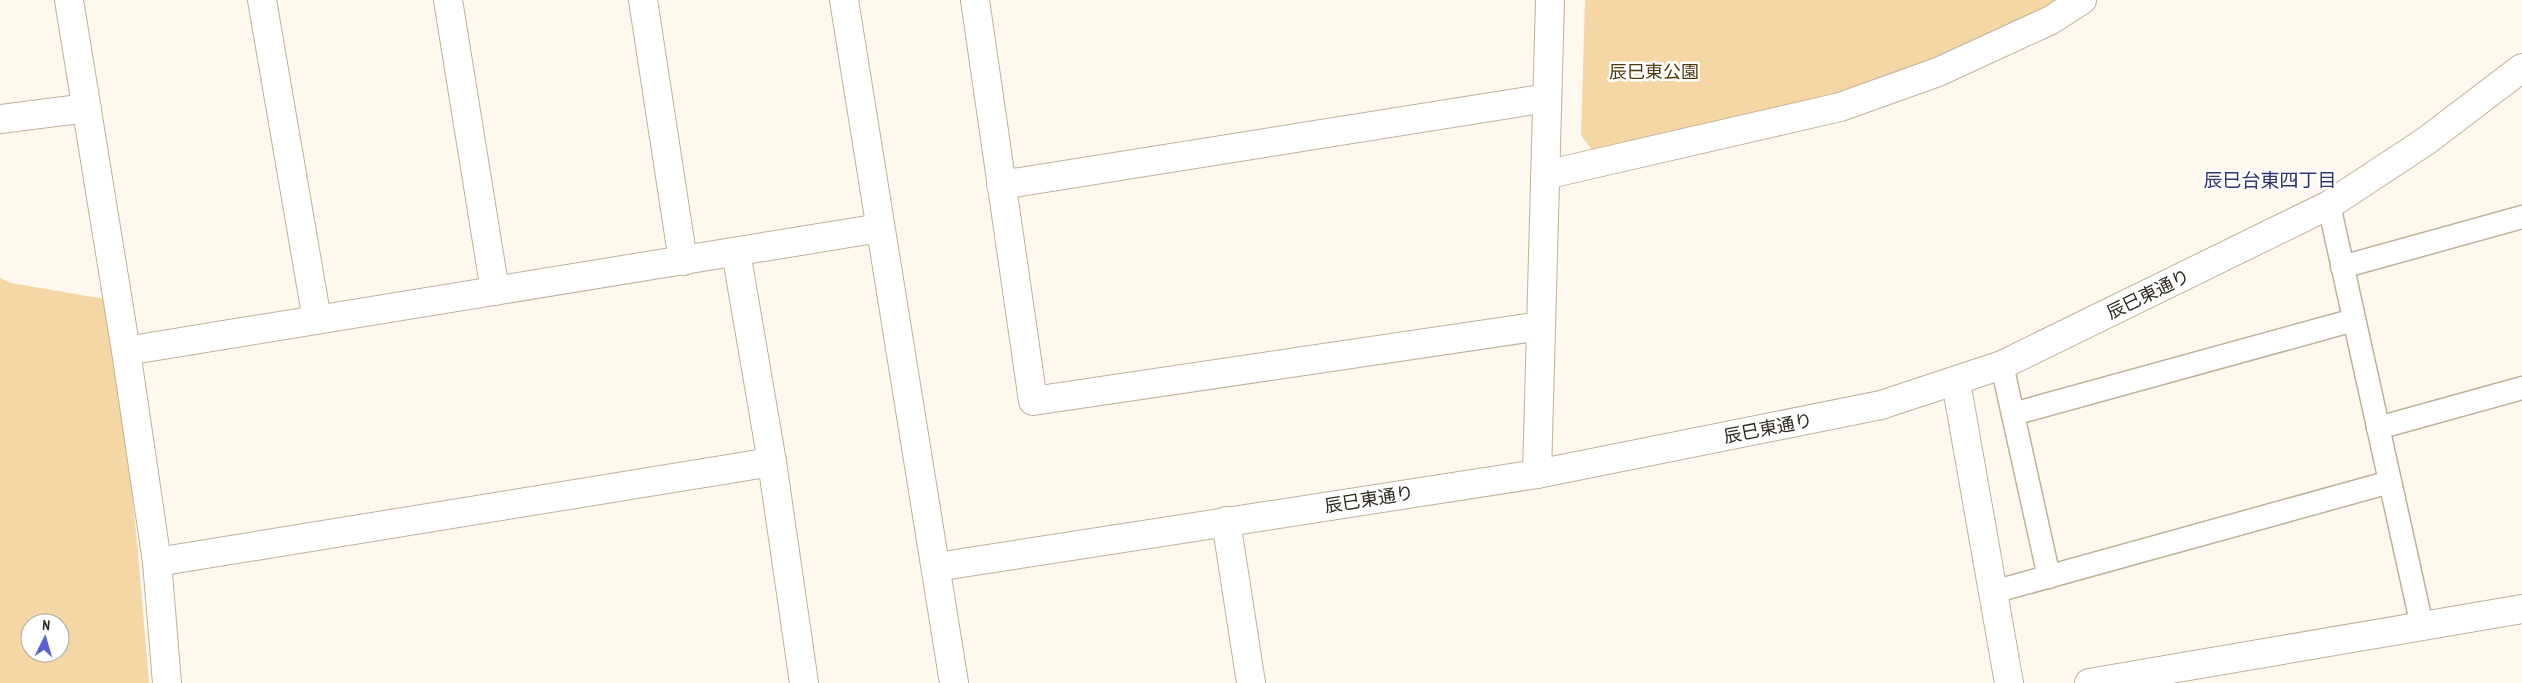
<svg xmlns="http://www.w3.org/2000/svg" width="2522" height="683" font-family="'PT Sans Narrow','Noto Sans JP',sans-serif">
<rect width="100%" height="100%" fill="#fff8ef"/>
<g fill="#f5d7a5" fill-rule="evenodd">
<path d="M1585,0H2075L1877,89L1594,153L1581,135Z"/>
<path d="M0,278L11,283L105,299C129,425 138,555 149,683H0ZM30,623H60V653H30Z"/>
</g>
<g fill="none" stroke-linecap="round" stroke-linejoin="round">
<g stroke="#c0b19a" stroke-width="25">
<g id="service">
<path d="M2329,205L2422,626"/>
<path d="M2342,267L2522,217"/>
<path d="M2002,365L2049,577"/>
<path d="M2013,414L2354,320"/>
<path d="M2378,428L2522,388"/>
<path d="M1993,592L2390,482"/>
</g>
</g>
<g stroke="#c0b19a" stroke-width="30">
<g id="minor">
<path d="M69,0L126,351L157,562L167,683"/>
<path d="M262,0L317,320"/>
<path d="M448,0L495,291"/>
<path d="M643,0L683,261"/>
<path d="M975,0L1033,401L1541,326"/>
<path d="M0,119L87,108"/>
<path d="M1545,175L1840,107L1938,72L2051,20L2082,0"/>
<path d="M1001,185L1547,98"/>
<path d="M736,252L772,462L804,683"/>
<path d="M126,351L880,228"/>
<path d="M1956,382L2009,683"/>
<path d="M1537,474L1550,0"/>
<path d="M1226,521L1251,683"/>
<path d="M157,562L772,462"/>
<path d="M2089,683L2522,609"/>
</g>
</g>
<g stroke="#c0b19a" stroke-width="30">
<g id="tertiary">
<path d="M844,0L954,683"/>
<path d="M936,567L1537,474L1881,405L2002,365L2329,205L2426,141L2522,68"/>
</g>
</g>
<use href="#service" stroke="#fff" stroke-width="22"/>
<use href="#minor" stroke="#fff" stroke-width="28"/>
<use href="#tertiary" stroke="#fff" stroke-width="28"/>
</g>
<g text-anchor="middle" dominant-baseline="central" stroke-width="5" stroke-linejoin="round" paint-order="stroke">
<g font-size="18" fill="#51390c" stroke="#fff">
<text x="1654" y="71">辰巳東公園</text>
</g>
<g font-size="18" fill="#2e291f" stroke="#fff">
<text transform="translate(2148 294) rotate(-26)">辰巳東通り</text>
<text transform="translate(1768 428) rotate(-11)">辰巳東通り</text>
<text transform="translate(1369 499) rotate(-9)">辰巳東通り</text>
</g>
<g font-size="19" fill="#303670" stroke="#fff">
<text x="2270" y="180">辰巳台東四丁目</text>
</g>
</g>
<g transform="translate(45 638) rotate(5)"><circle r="24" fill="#ffffff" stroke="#aba9a5"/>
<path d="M0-4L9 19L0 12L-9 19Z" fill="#5961d9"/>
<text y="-8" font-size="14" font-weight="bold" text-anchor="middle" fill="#2e291f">N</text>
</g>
</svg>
